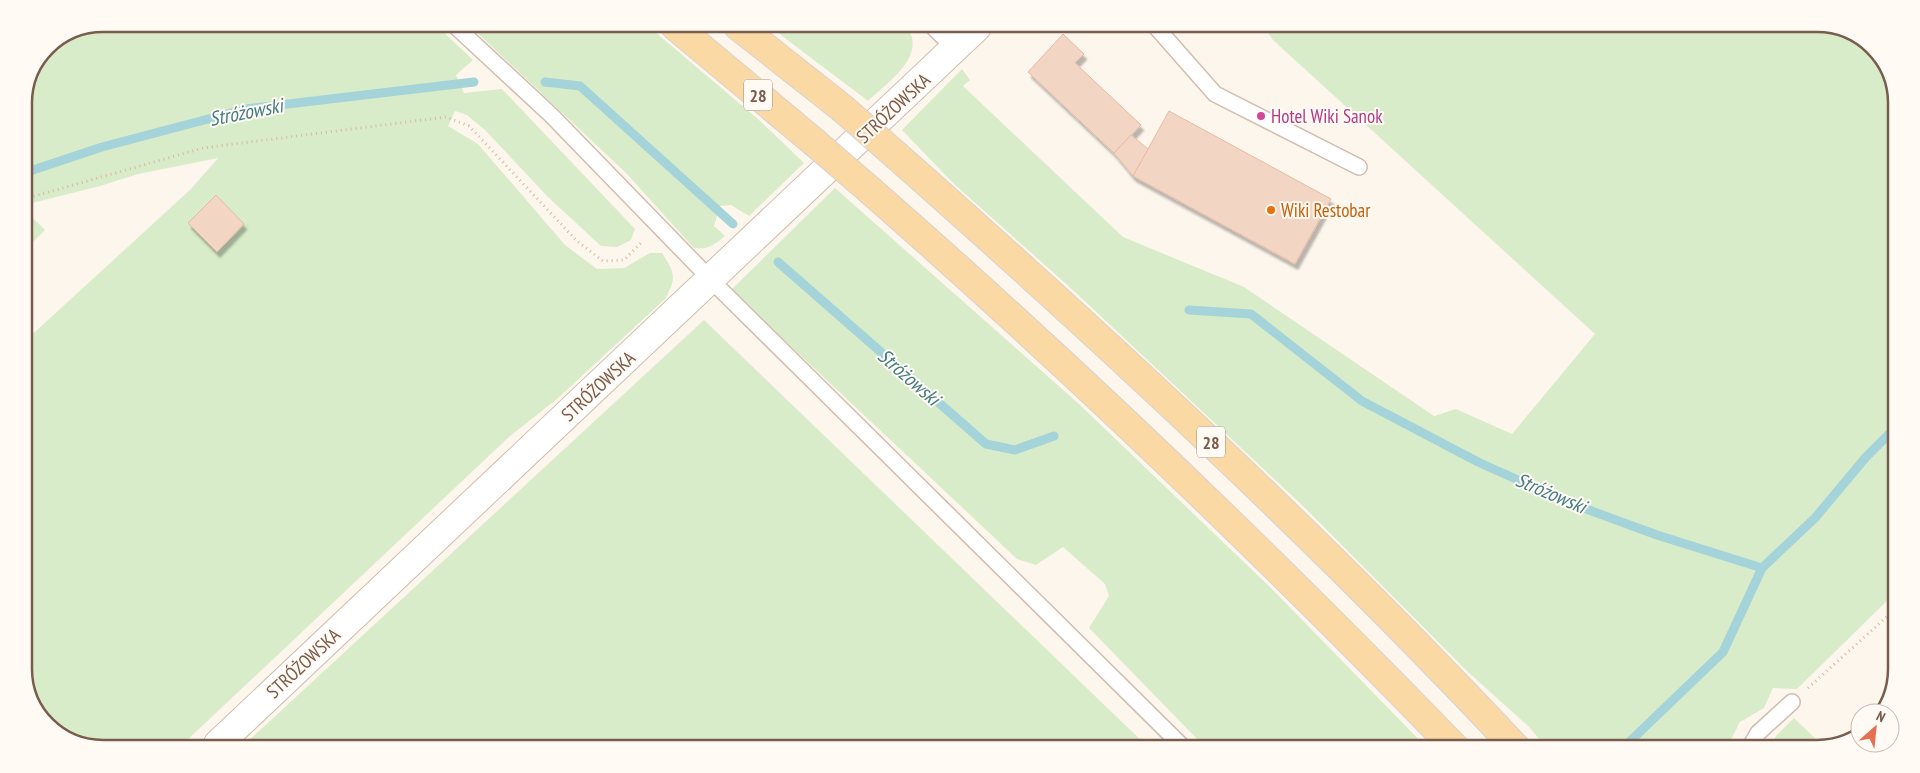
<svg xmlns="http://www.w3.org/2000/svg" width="1920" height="773" font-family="'PT Sans Narrow',sans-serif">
<defs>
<filter id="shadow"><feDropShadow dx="3" dy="5.5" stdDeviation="1" flood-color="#0004"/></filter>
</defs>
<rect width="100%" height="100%" fill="#fdf6ec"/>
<g fill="#d8ecc9">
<path d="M103,24L436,25L473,60L456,75L464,93L502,89L635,229L631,240L617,247L601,246L548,197L485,130L467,115L455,111L448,126L478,144L565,245L597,269L624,268L650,253H662C675,273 677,278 665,299L557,399L510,436L183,744L73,743L40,718L24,675V342L191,189L218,158L138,174L100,186L24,205V98L47,47Z"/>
<path d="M469,25L648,26L759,120L804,163L749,216L731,205L720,206L714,226L725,236C714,245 708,250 694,248L626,173Z"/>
<path d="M769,26H906C929,55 887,83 868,101Z"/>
<path d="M1268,28L1847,30L1880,55L1896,98L1891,597L1797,689L1773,688L1764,708L1740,722L1726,749L1547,748L1528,726L1467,671L1303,506L1074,291L954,184L902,130L962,69L970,80L963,86L1123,237L1244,287L1434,416L1456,409L1512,434L1595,334L1273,40L1266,30Z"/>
<path d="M835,188L1079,404L1275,592L1427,748L1205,747L1089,628L1109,596L1105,584L1063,547L1036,565L1017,559L731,290Z"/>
<path d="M24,209L45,230L24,251Z"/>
<path d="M704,320L1148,747L245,744Z"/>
<path d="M1794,718L1824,747L1817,749H1769L1776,736Z"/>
</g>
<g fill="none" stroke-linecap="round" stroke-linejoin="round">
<g stroke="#a5d3da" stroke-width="9">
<path d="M545,82L580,86L733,224"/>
<path d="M24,173L102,147L246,109L474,82"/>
<path d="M778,262L986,444L1015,450L1054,436"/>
<path d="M1189,310L1251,314L1362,401L1478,462L1567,502L1657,535L1762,568L1815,518L1866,457L1893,430"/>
<path d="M1622,749L1723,652L1762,568"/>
</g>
</g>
<g fill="#f3d5c3" stroke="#e6bba3" filter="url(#shadow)">
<path d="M1063,34L1084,54L1075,63L1141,125L1114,153L1028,72Z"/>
<path d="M1169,111L1331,199L1295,264L1133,176Z"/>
<path d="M1131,135L1148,149L1133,176L1114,153Z"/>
<path d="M216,195L244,224L217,252L188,223Z"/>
</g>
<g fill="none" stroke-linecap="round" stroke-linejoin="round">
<g stroke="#d1beb0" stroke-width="18">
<g id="lane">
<path d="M454,25L551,115L721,290L1183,747"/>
<path d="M933,27L955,49"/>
<path d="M1156,27L1215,94L1359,167"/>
<path d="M1749,749L1758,733L1792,702"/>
</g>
</g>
<g stroke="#d1beb0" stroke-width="30">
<path id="street" d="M218,744L977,27"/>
</g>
<g stroke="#dad1cd" stroke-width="30">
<g id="primary">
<path d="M675,26L814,142"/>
<path d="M738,26L842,108"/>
<path d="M898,157C1112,346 1321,540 1516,748"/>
<path d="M872,192C1074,369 1268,555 1455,748"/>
</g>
</g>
<g stroke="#d9b8a5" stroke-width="3" stroke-dasharray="1 4" stroke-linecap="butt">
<path d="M24,199L203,148L446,117L469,126L577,241L603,261L624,260L642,242"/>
<path d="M1808,688L1891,613"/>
</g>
<use href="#lane" stroke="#fff" stroke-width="15"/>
<use href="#street" stroke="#fff" stroke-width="28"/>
<use href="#primary" stroke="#fbd9a5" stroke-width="28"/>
<g stroke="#dad1cd" stroke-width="30" stroke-linecap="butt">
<g id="primary-bridge">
<path d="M842,108L898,157"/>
<path d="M814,142L872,192"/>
</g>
</g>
<use href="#primary-bridge" stroke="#fbd9a5" stroke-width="28"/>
</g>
<circle fill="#d1479c" stroke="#fffaf3" stroke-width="2" cx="1261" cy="116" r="5"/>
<circle fill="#e8710a" stroke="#fffaf3" stroke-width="2" cx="1271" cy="210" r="5"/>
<g text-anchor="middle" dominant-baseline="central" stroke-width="4" stroke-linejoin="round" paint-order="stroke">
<g fill="#fffaf3" stroke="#a28b7f" stroke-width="1">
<rect x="744" y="79.5" width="28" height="31" rx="4"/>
<rect x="1197" y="426.5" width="28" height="31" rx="4"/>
</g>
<g font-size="18" font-weight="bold" fill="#7a5c4d">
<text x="758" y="95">28</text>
<text x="1211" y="442">28</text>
</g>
<g font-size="19" fill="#7a5c4d" stroke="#fffaf3">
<text transform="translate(893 108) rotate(-43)">STRÓŻOWSKA</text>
<text transform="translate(598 386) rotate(-43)">STRÓŻOWSKA</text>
<text transform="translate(303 663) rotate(-43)">STRÓŻOWSKA</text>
</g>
<g font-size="19" fill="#b23c85" stroke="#fffaf3" text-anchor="start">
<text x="1271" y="116">Hotel Wiki Sanok</text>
</g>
<g font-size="19" fill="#c56008" stroke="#fffaf3" text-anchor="start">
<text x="1281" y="210">Wiki Restobar</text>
</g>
<g font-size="20" font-style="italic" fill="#437c86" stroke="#fffaf3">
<text transform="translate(246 112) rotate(-11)">Stróżowski</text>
<text transform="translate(909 377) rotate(41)">Stróżowski</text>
<text transform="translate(1551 493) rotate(23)">Stróżowski</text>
</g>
</g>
<path d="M0 0H1920V773H0ZM103 32H1817A71 71 0 0 1 1888 103V669A71 71 0 0 1 1817 740H103A71 71 0 0 1 32 669V103A71 71 0 0 1 103 32Z" fill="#fffaf3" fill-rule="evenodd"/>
<path fill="none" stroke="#7a5c4d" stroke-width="2.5" d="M103 32H1817A71 71 0 0 1 1888 103V669A71 71 0 0 1 1817 740H103A71 71 0 0 1 32 669V103A71 71 0 0 1 103 32Z"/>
<g transform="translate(1875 728) rotate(27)"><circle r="24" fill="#fffaf3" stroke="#cabbb1"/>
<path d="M0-4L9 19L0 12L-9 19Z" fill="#e76f51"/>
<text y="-8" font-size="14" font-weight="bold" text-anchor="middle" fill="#7a5c4d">N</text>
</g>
</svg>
